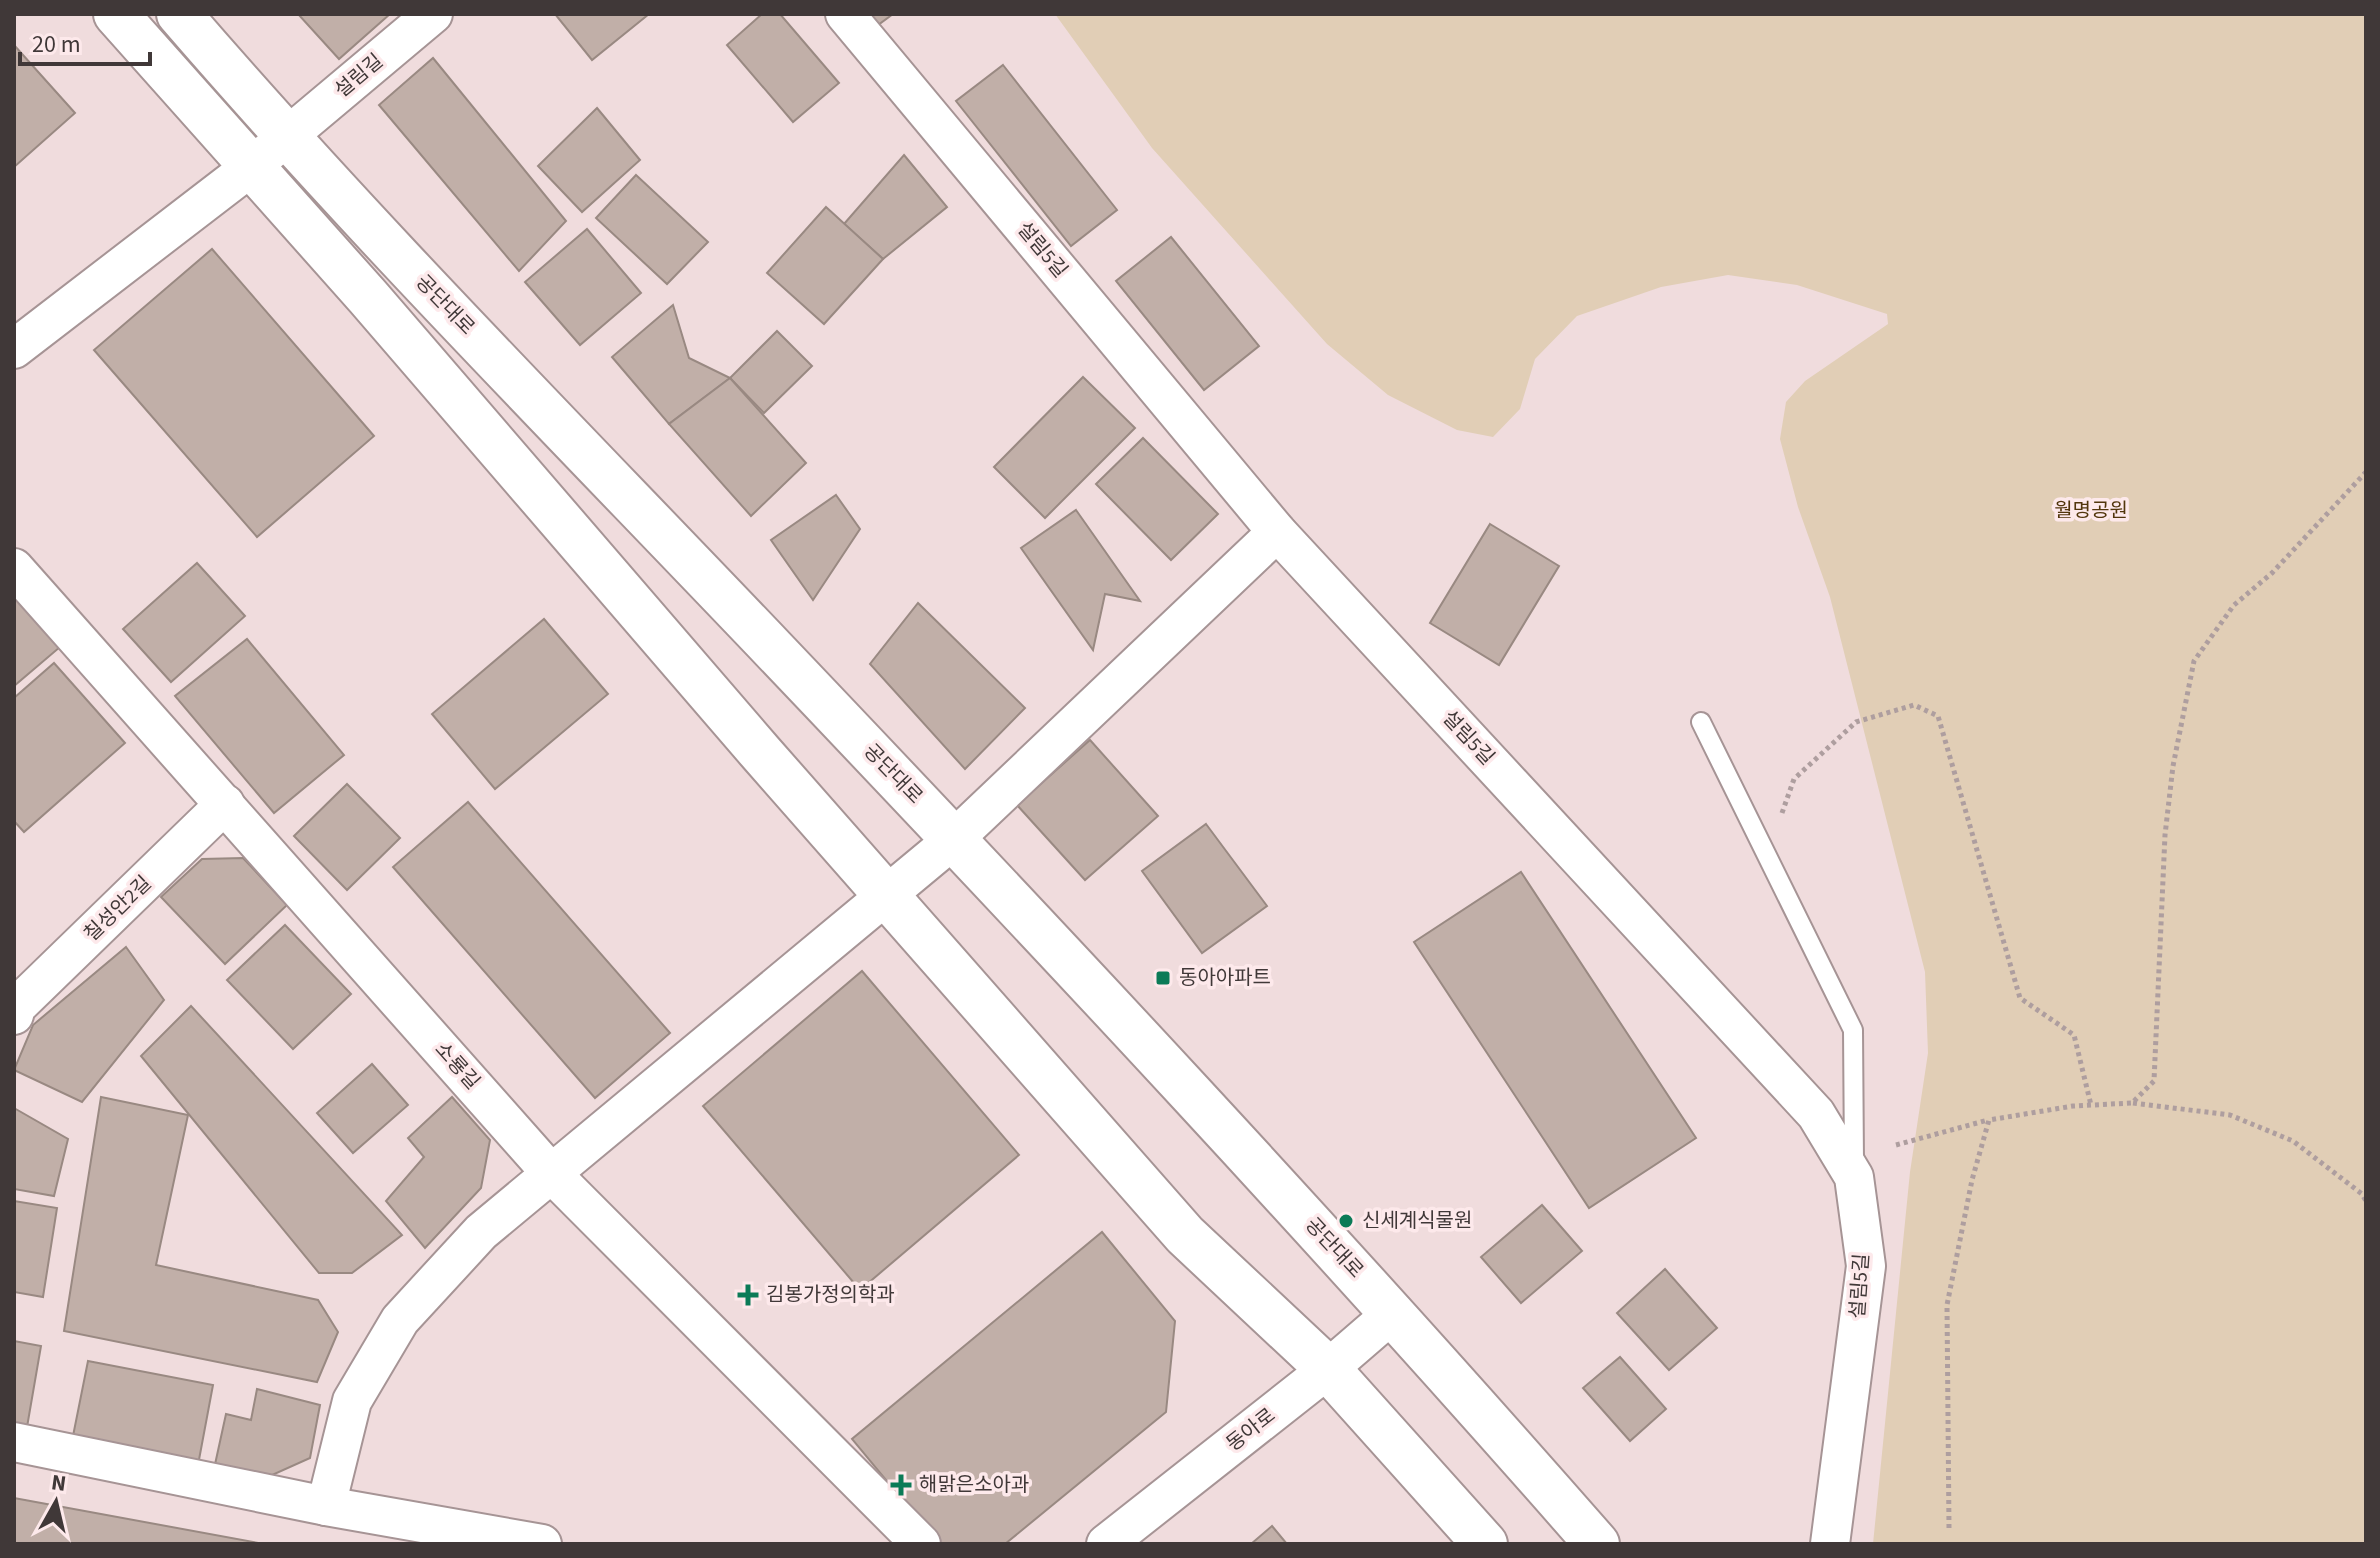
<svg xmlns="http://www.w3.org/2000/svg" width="2380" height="1558" font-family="'Source Sans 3','Noto Sans KR',sans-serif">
<rect width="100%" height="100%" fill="#f0dcdd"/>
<path fill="#e1ceb6" d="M1055,14H2366V1544H1873L1910,1172L1928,1053L1925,972L1830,597L1798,507L1780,439L1786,402L1805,381L1888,324L1887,314L1797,285L1728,275L1661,287L1577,316L1535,359L1520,409L1493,437L1457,430L1388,395L1327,344L1152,148Z"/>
<g fill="#c1afa8" stroke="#998982" stroke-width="2">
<path d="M298,14H390L339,59Z"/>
<path d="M555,14H649L592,60Z"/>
<path d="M762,14H780L839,83L793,122L727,45Z"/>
<path d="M870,14H893L878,25Z"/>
<path d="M14,45L75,113L14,167Z"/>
<path d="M433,58L566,221L519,271L379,105Z"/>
<path d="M1003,65L1117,210L1071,246L956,101Z"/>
<path d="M597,108L640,160L582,212L538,166Z"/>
<path d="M904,155L947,207L883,259L844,224Z"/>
<path d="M636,175L708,242L667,284L596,218Z"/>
<path d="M826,207L883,259L824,324L767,273Z"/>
<path d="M587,229L641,293L580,345L525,282Z"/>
<path d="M1171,237L1259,346L1204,390L1116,281Z"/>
<path d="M212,249L374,436L257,537L94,350Z"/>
<path d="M673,305L689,358L730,378L669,424L612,357Z"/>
<path d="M777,331L812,366L764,413L730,378Z"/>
<path d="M1083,377L1135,428L1045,518L994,467Z"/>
<path d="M730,378L806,463L751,516L669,424Z"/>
<path d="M1143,438L1218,514L1171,560L1096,484Z"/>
<path d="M836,495L860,529L813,600L771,540Z"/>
<path d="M1076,510L1140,601L1105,594L1093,650L1021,548Z"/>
<path d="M1490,524L1559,566L1499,665L1430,623Z"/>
<path d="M197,563L245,616L171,682L123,629Z"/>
<path d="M14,594L60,647L14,686Z"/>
<path d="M918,603L1025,708L965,769L870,664Z"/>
<path d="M544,619L608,694L495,789L432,714Z"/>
<path d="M247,639L344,755L274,813L175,696Z"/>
<path d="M54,663L125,743L24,832L14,821V698Z"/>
<path d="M1090,740L1158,816L1085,880L1017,805Z"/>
<path d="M347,784L400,838L347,890L294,836Z"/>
<path d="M468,802L670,1033L595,1098L393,867Z"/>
<path d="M1206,824L1267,906L1202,953L1142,871Z"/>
<path d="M243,858L287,905L225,964L161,897L202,859Z"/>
<path d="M1521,872L1696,1138L1589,1208L1414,942Z"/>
<path d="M285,925L351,994L293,1049L227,980Z"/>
<path d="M126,947L164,1000L82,1102L14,1070L33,1025Z"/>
<path d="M862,971L1019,1155L860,1290L703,1106Z"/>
<path d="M191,1006L402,1235L352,1273H319L141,1056Z"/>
<path d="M372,1064L408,1105L353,1153L317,1113Z"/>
<path d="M101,1097L188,1115L156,1265L318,1300L338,1332L317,1382L64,1331Z"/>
<path d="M452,1097L490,1140L481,1188L425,1248L386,1201L424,1157L408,1138Z"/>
<path d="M14,1108L68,1139L54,1196L14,1189Z"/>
<path d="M14,1201L57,1208L43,1297L14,1292Z"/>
<path d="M1542,1205L1582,1251L1521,1303L1481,1257Z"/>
<path d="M1102,1232L1175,1321L1166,1412L1005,1544H939L852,1439Z"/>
<path d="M1665,1269L1717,1328L1669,1370L1617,1313Z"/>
<path d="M14,1341L41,1346L27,1427L14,1425Z"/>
<path d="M1620,1357L1666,1409L1630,1441L1583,1388Z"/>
<path d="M88,1361L213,1385L198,1465L72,1441Z"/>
<path d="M257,1389L320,1405L310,1458L270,1476L214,1469L226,1414L251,1420Z"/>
<path d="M14,1498L264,1544H14Z"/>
<path d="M1272,1526L1287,1544H1251Z"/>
</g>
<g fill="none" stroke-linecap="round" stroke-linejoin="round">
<g stroke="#a69495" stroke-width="22">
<path id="service" d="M1701,722L1853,1030L1854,1162"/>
</g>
<g stroke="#a69495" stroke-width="42">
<g id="minor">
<path d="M845,14L1277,532L1816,1114L1854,1177L1866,1266L1830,1544"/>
<path d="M14,349L252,166L433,14"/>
<path d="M14,568L550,1172L921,1544"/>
<path d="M14,1015L16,1007L225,804"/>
<path d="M14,1442L326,1506L542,1544"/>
<path d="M326,1506L352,1401L400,1320L481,1232L954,839L1277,532"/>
<path d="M1106,1544L1328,1369L1394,1312"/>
</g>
</g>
<g stroke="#a69495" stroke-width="48">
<g id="tertiary">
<path d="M116,14L368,297L761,753L1185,1235L1328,1369L1485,1544"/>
<path d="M179,14C368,233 573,439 773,649C1053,943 1330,1239 1597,1544"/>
</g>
</g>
<g stroke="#ae9e9f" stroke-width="5" stroke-dasharray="4 4" stroke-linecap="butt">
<path d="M1782,813L1794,779L1856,722L1914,705L1938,716L2020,998L2074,1035L2091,1105"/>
<path d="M2133,1103L2230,1115L2293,1141L2362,1194L2366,1201"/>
<path d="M1896,1145L1988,1120"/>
<path d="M1949,1528L1947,1305L1972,1180L1989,1120L2073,1106L2132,1103L2154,1081L2165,835L2173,766L2194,661L2234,605L2272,573L2366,472"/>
</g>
<use href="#service" stroke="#fff" stroke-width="18"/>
<use href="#minor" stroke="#fff" stroke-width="38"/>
<use href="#tertiary" stroke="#fff" stroke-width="44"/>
</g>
<g fill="#0b7b57" stroke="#fde9eb" stroke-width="3">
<rect x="1155" y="970" width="16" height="16" rx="4"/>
<circle cx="1346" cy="1221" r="8"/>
<path d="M744 1283h8v8h8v8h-8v8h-8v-8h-8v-8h8z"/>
<path d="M897 1473h8v8h8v8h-8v8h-8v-8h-8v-8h8z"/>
</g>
<g text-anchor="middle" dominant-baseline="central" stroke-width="7" stroke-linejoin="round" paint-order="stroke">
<g font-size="20" fill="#403838" stroke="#fde9eb">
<text transform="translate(359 76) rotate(-40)">설림길</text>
<text transform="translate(1042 250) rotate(50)">설림5길</text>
<text transform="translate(445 305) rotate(46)">공단대로</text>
<text transform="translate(1468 738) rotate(47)">설림5길</text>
<text transform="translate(893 774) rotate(46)">공단대로</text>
<text transform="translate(118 909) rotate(-44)">칠성안2길</text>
<text transform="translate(457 1066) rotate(48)">소룡길</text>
<text transform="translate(1334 1248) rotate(47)">공단대로</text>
<text transform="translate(1860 1286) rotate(-86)">설림5길</text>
<text transform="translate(1251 1430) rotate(-38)">동아로</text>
</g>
<g font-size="20" fill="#52360c" stroke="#fde9eb">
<text x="2091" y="511">월명공원</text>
</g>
<g font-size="20" fill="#403838" stroke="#fde9eb" text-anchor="start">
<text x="1179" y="978">동아아파트</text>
<text x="1362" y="1221">신세계식물원</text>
<text x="766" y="1295">김봉가정의학과</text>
<text x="919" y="1485">해맑은소아과</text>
</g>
</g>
<rect width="2380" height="1558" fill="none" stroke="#403838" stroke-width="32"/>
<g transform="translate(56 1502) rotate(8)" stroke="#fde9eb" stroke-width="6" paint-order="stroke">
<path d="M0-6L14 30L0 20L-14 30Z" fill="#403838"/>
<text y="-12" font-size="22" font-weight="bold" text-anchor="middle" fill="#403838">N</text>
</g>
<path d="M20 52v12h130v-12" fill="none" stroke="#403838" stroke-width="4"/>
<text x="32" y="52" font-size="24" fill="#403838" stroke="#fde9eb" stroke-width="6" paint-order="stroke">20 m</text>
</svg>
